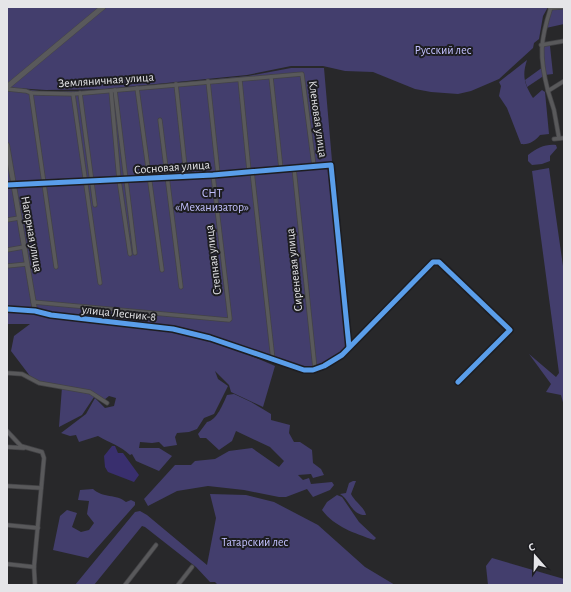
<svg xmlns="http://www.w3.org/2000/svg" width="571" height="592" font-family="'Alegreya Sans',sans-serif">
<rect width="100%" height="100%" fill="#28282a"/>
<g fill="#433e6d">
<path d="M7,7H548L543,16L539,39L534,43L533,48L499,79L471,91L458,94L431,92L415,89L373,72L345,71L323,66H291L247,75L106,89L46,90L16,88L47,92L107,90L248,76L291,68H324L348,347C335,361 320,370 301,368L203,335V338L228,346L275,366L263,407L231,392L229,385L215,371L218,379L228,386L214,414L204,418L197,429L189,432L177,433L175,437L177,445L164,447L159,442L152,443L140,442L139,448H159L172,456L159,471L136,461L132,454L130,455C121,446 110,443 98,436L79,442L76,435L70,436L61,433L86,414L95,398L105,408L114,406L116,398L109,396L104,400L96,394L82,415L59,427L62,387L33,380L11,351L14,336L30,324H7V88H14L7,84Z"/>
<path d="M552,7H564V24L546,28Z"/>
<path d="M543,46H550L553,74L545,75L527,87L525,80L543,67Z"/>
<path d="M527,60C522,75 524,84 533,98L542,90L545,92L549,134L540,135C535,141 529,145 521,144L507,108L499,96L501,86L499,82Z"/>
<path d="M556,145L557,148L550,156V161L542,164L532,165L528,161V155C537,148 545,144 556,145Z"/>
<path d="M549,168L564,273V406L561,395L546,392L551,384L529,354L556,377L559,373L532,171Z"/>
<path d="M234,394L251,402L271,414V420L290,425L289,433L294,442H300L312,450L313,463L321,469L324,475L313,478L311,474L298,475L303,480L309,478L311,484L332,482L334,485L330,490L313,497L307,489L286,497H279L244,490L208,486L177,491L148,506L144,499L175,465H191L195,461L215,459L229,451L252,448L279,467L284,461L270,447L236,431L232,441L219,450L206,438H200L198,434L207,422C217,420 223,404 227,395Z"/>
<path d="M353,481H356L351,494C355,502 365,508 366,515C352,516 350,500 340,494L346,493L349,483Z"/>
<path d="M93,489C102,498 117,494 126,502L131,500L135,502V505L88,558L53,550L60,516L67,510L77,513L72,527L81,532L89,530L94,523L87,514L89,501L78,500L80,490Z"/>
<path d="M210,494L246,495L274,502L318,525L365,567L395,585H218L215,582H210L196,567L145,527L142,526L94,585H75L135,512L140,511L147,515L207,565L216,518Z"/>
<path d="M337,495L342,497L359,522L376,538L374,540C354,533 335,527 322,510L327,502Z"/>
<path d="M492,558L564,579V585H488L486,566Z"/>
</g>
<path fill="#392f6e" d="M112,446H115L118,453H123L139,475L134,482L108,472L105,467L104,456Z"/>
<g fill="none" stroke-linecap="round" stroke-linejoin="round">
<g stroke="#434346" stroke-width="5">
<g id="minor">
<path d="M551,7C540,41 539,56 548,91L564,81"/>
<path d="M550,8L564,7"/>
<path d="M541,45L564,41"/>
<path d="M271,77L281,169"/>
<path d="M240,80L249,171"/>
<path d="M208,81L218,174"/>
<path d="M176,84L186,176"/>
<path d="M137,88L162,270"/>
<path d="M7,89L26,91L31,93L73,94L302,74L314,166"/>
<path d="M115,90L135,253"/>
<path d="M111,91L119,180L130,254"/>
<path d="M548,91L554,110L559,138"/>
<path d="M31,93L56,267"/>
<path d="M80,93L95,205"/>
<path d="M73,94L100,283"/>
<path d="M160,120L181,287"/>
<path d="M554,139L564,138"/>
<path d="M331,165L349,347"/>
<path d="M294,168L315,369"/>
<path d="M252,171L273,360"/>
<path d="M7,185L13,184"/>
<path d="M7,220L19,218"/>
<path d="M7,250L24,247"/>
<path d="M7,266L27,264"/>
<path d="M33,302L229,320L230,319L213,175"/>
<path d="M7,309L35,311L51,315L173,329L210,338L304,370H313L324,366L342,355L433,262H439L510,330L458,382"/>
<path d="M7,373L22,374L39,383L90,392L107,403"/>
<path d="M7,431L21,446L42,452L44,458L34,567L35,585"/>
<path d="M7,447L24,448"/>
<path d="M7,486L41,488"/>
<path d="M7,525L38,528"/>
<path d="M7,564L34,567"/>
<path d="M125,585L156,545"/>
<path d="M178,585L192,567"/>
</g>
</g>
<g stroke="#434346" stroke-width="6">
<g id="tertiary">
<path d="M7,145L35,311"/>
<path d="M13,184L213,175L331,165"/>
</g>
</g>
<g stroke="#434346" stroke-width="6">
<path id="secondary" d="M7,87L103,7"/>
</g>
<use href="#minor" stroke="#59595b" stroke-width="3.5"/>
<use href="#tertiary" stroke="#59595b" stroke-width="4.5"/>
<use href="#secondary" stroke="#59595b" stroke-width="5"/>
<g stroke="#1d1d21" stroke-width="8">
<g id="cycleway">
<path d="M7,185L213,175L331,165L349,347"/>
<path d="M7,309L35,311L51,315L173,329L210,338L304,370H313L324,366L342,355L433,262H439L510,330L458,382"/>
</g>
</g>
<use href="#cycleway" stroke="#5a9eea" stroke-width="5"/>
</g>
<g text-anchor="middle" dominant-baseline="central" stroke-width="4" stroke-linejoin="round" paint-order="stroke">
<g font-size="12" fill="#c2c0fd" stroke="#1d1d21">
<text x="443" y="50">Русский лес</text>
<text x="212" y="193">СНТ<tspan x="212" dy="14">«Механизатор»</tspan></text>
<text x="255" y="542">Татарский лес</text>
</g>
<g font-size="12" fill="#e5e5e8" stroke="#1d1d21">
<text transform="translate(106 80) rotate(-4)">Земляничная улица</text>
<text transform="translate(318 119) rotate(82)">Кленовая улица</text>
<text transform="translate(172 167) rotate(-4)">Сосновая улица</text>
<text transform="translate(32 234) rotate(80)">Нагорная улица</text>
<text transform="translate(213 260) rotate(-97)">Степная улица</text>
<text transform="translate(294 270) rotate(-96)">Сиреневая улица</text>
<text transform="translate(119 313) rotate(6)">улица Лесник-8</text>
</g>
</g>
<rect width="571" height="592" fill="none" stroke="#e5e5e8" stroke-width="16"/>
<g transform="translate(535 556) rotate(340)" stroke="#1d1d21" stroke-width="3" paint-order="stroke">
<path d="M0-3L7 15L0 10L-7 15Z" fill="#e5e5e8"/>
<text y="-6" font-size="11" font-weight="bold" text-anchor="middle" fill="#e5e5e8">С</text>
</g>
</svg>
